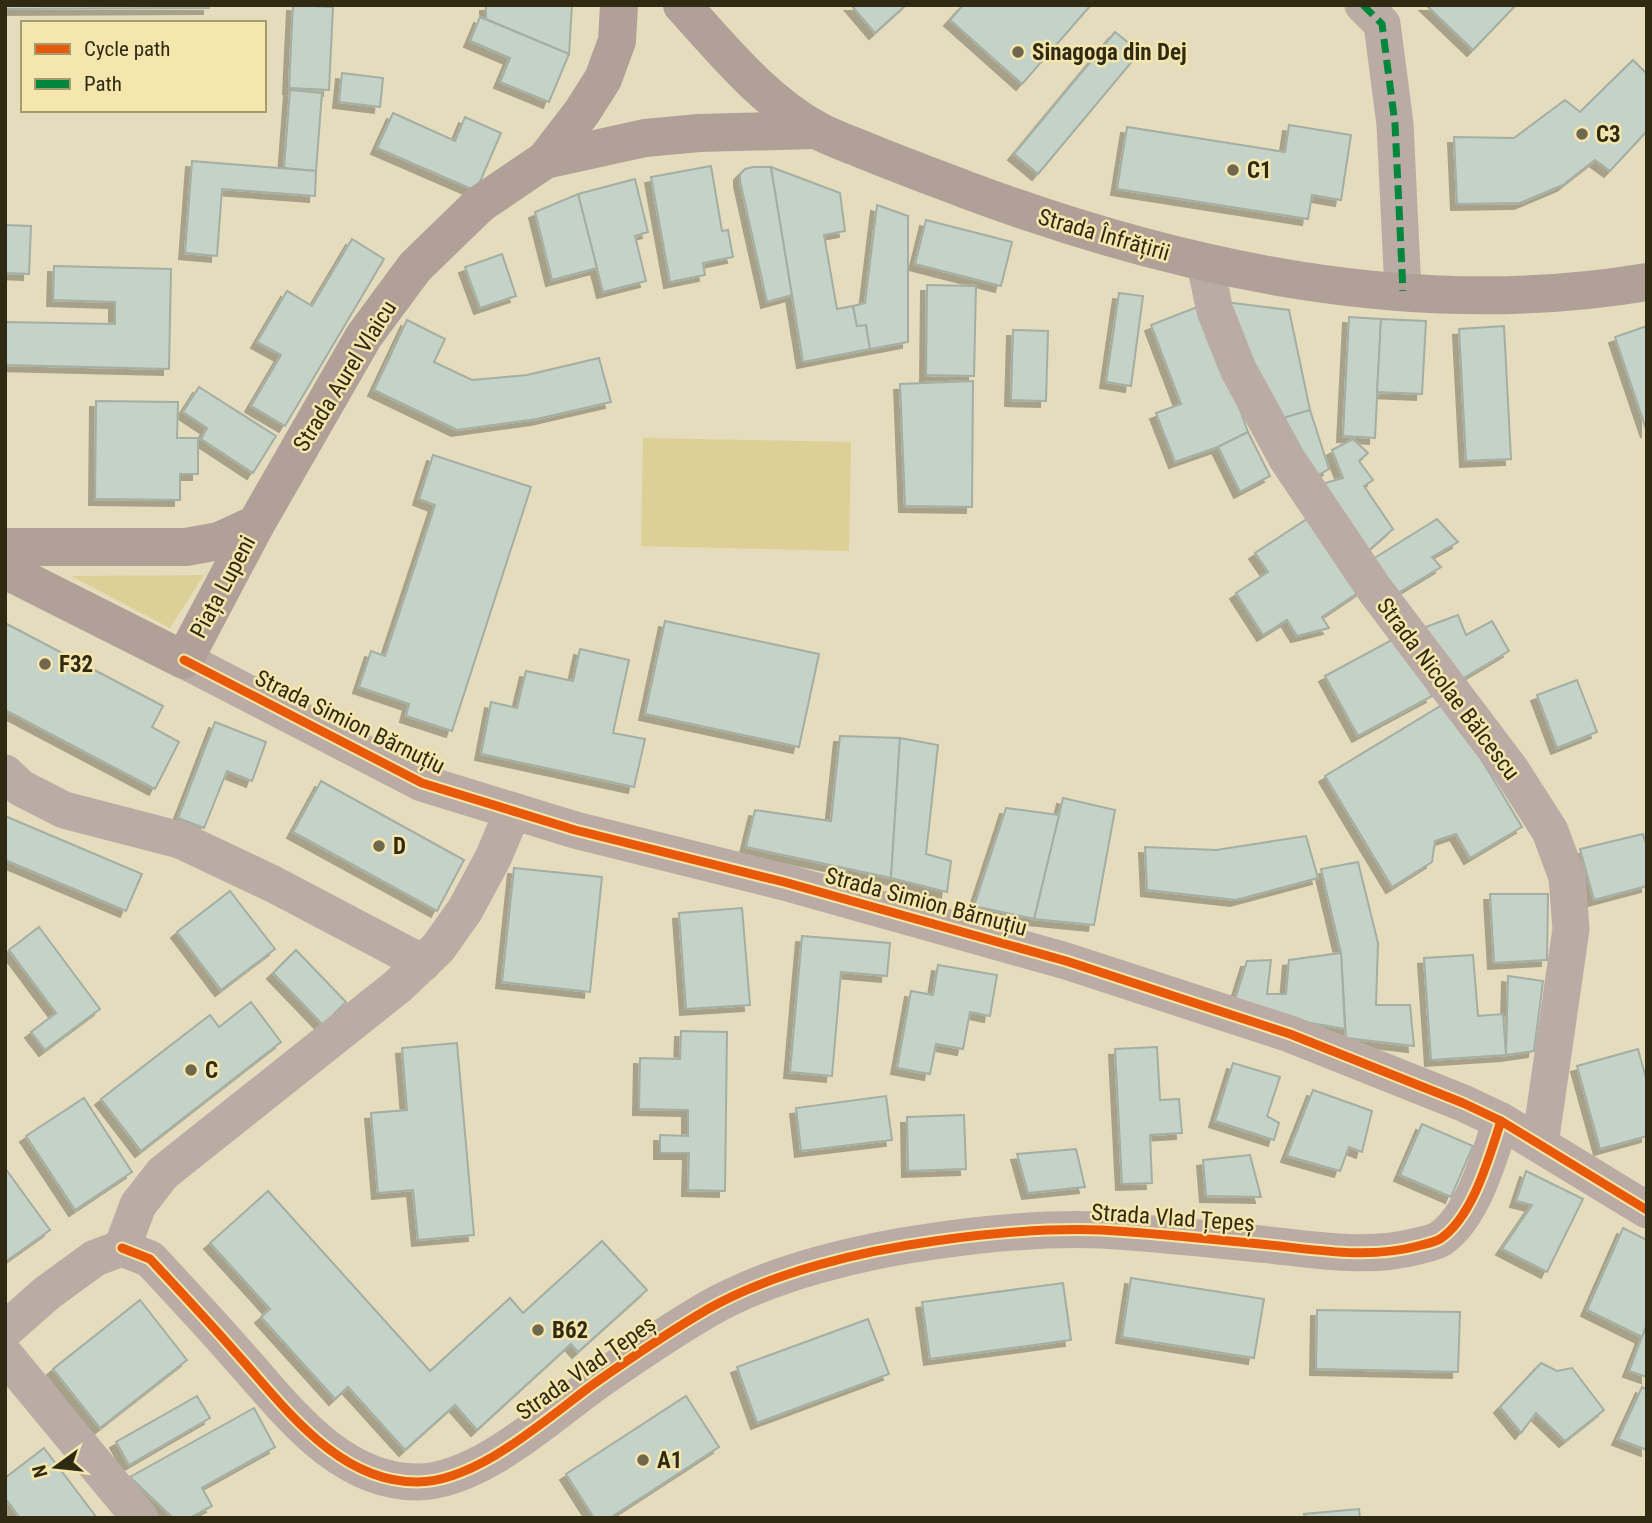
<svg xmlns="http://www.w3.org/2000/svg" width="1652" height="1523" font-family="'Roboto Condensed',sans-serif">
<defs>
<filter id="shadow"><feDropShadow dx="-6" dy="6" stdDeviation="0" flood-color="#0004"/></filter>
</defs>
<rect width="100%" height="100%" fill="#e4dcbc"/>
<g fill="#ddd096">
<path d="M643,438L851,442L849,551L641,546Z"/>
<path d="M204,575L170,628L71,576Z"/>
</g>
<g fill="#c4d2c8" stroke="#a4aea3" stroke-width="2" filter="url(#shadow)">
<path d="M5,5H209V8L5,9Z"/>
<path d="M293,5L333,7L329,90L289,88Z"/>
<path d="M486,5H572L569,54L486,19Z"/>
<path d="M851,5H906L875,33Z"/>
<path d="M963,5H1091L1022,84L950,20Z"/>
<path d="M1426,5H1516L1473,50Z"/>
<path d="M480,17L569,54L549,102L500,82L510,58L470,41Z"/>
<path d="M1115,32L1140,52L1038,174L1014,154Z"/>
<path d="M1633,60L1647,74V131L1610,171L1595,160L1563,185L1520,203L1457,204L1454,137L1514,138L1565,100L1580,112Z"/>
<path d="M342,73L383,78L380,107L339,102Z"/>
<path d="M290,90L322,93L316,171L284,168Z"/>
<path d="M393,113L455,141L465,117L501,133L476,191L377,148Z"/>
<path d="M1289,125L1351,135L1341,200L1312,195L1308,219L1117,189L1127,127L1285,152Z"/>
<path d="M192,161L316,171L315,196L222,189L217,256L185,253Z"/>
<path d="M711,166L722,231L728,230L733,257L703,263L705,275L670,282L651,177Z"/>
<path d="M753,167H771L792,295L767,302L740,181V174L745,169Z"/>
<path d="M771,167L840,193L845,231L824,235L837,309L853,306L857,326L866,325L870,349L803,362Z"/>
<path d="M635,179L648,232L635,236L646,281L603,292L578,194Z"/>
<path d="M578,194L597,268L552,280L535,212Z"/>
<path d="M877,205L908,216V342L870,349L866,325L857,326L853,306L865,303Z"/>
<path d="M926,220L1012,242L1001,286L915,264Z"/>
<path d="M5,225L31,226L29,274L5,273Z"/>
<path d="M352,239L384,259L285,426L251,406L281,355L257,342L287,291L312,306Z"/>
<path d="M502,254L516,296L480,308L465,267Z"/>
<path d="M54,266L171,269L169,369L5,365V322L115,324V302L53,300Z"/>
<path d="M927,285L976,286L974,376L926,375Z"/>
<path d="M1119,293L1143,296L1131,386L1106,382Z"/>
<path d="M1225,302L1289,310L1310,410L1273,421Z"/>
<path d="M1202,305L1248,432L1218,447L1175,462L1156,413L1181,404L1151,325Z"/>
<path d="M1349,317L1381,319L1375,438L1343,436Z"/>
<path d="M1381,319L1426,321L1422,394L1377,392Z"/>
<path d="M407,320L445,339L434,362L472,380L527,375L599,358L611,402L537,419L457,430L374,390Z"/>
<path d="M1504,326L1511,459L1466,461L1459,329Z"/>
<path d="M1647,326V432L1615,337Z"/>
<path d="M1013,330L1048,331L1046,401L1011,400Z"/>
<path d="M973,381L972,507L905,506L900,384Z"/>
<path d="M199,387L276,436L253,473L201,439L207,428L183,412Z"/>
<path d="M96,401L178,402L177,438H198V474H180V500L95,499Z"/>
<path d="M1310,410L1329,469L1311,479L1273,421Z"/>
<path d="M1248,432L1270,476L1240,492L1218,447Z"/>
<path d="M1353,439L1368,453L1359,461L1373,480L1364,486L1393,529L1366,553L1318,485L1343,478L1332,450Z"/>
<path d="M433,455L531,487L452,731L406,716L409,704L359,687L371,651L385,656L435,505L419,499Z"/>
<path d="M1313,515L1362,590L1322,617L1329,628L1297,636L1287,620L1263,635L1236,593L1268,572L1255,553Z"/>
<path d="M1437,519L1458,542L1432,557L1441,567L1398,593L1373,559Z"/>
<path d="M1458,615L1466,635L1492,621L1509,651L1462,679L1423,628Z"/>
<path d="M665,621L819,654L799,747L645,714Z"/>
<path d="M5,623L163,706L152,727L179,742L155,789L5,710Z"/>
<path d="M1399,636L1432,696L1358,736L1325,676Z"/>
<path d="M580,649L629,660L613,733L645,739L634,787L481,754L491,702L517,708L526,671L573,681Z"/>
<path d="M1577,680L1597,732L1557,748L1537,695Z"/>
<path d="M1447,702L1522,827L1470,858L1456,834L1435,841L1432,862L1392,887L1325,776Z"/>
<path d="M215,722L266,742L252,781L227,771L204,828L178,818Z"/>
<path d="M840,736L900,738L891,878L746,847L755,810L831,821Z"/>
<path d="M900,738L938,745L926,854L951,861L947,892L891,878Z"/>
<path d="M321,781L464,860L437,911L293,832Z"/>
<path d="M1063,798L1115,810L1094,925L1034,919Z"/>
<path d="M1006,808L1059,815L1034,919L974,906Z"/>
<path d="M5,816L142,874L126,911L5,860Z"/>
<path d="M1643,834L1647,847V886L1594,900L1580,849Z"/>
<path d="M1306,836L1318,878L1236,900L1147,890L1145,847L1216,850Z"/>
<path d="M1358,862L1378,943L1376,1005H1410L1414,1046L1346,1038L1341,953L1321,869Z"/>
<path d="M514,868L602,877L590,992L502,982Z"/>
<path d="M230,891L275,949L221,990L177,932Z"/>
<path d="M1490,894H1548L1547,960L1494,963Z"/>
<path d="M742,908L750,1005L686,1009L679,913Z"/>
<path d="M39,927L100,1009L45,1050L31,1032L56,1013L9,950Z"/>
<path d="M802,936L890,943L887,976L841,972L832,1076L790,1072Z"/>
<path d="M296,950L346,1002L323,1025L273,973Z"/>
<path d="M1341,953L1345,1029L1232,1009L1247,961L1271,960L1267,994H1286L1289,960Z"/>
<path d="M1473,955L1478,1016L1503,1014L1506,1055L1431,1060L1424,958Z"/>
<path d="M938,965L997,975L990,1016L970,1012L963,1049L936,1044L930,1074L897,1068L911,991L933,995Z"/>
<path d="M1508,976L1543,981L1534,1051L1506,1055Z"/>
<path d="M251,1002L281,1042L141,1151L101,1099L210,1015L219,1027Z"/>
<path d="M681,1031L727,1032L725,1191L688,1190L689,1153H660V1135L688,1136V1110L639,1109L640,1058L680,1059Z"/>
<path d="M457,1043L474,1235L418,1240L413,1190L378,1193L371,1113L407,1110L402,1048Z"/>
<path d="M1157,1047L1160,1100L1179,1099L1182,1133L1150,1135L1152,1183L1122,1184L1115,1049Z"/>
<path d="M1638,1049L1647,1082V1136L1600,1149L1577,1066Z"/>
<path d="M1233,1063L1280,1077L1267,1116L1279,1123L1274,1140L1215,1121Z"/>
<path d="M1313,1090L1372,1111L1362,1152L1349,1147L1340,1171L1287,1156Z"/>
<path d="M886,1096L892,1140L801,1151L796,1108Z"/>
<path d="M84,1098L132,1172L75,1210L26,1136Z"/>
<path d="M964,1115L966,1169L908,1171L907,1117Z"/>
<path d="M1422,1124L1473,1146L1451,1197L1400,1175Z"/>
<path d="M1076,1149L1085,1187L1028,1193L1017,1154Z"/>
<path d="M1250,1155L1261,1197L1206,1196L1203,1160Z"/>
<path d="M5,1168L50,1230L5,1262Z"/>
<path d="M1526,1171L1583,1199L1547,1272L1502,1249L1532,1205L1516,1201Z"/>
<path d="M268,1191L430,1371L510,1298L523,1313L602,1241L647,1290L578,1352L571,1344L477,1430L455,1405L405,1450L348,1387L335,1399L261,1317L270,1309L210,1243Z"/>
<path d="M1623,1228L1647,1240V1324L1642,1337L1587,1310Z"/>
<path d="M1131,1278L1264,1299L1254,1358L1122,1337Z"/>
<path d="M1063,1283L1071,1340L930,1359L922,1302Z"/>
<path d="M140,1300L187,1360L100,1428L53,1369Z"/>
<path d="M1317,1310L1460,1312L1458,1372L1316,1369Z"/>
<path d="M868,1319L889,1374L757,1423L737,1367Z"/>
<path d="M1647,1324V1377L1629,1371Z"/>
<path d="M1541,1363L1557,1371L1572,1368L1604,1410L1565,1441L1536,1413L1521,1433L1500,1407Z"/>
<path d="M1642,1387L1647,1390V1450L1618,1439Z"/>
<path d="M197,1396L210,1418L129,1465L116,1442Z"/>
<path d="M686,1396L719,1447L610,1518H594L566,1474Z"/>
<path d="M254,1408L275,1447L202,1488L212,1506L190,1518H173L130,1477Z"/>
<path d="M44,1448L97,1518H20L5,1498V1478Z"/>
<path d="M1359,1509L1360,1518H1305L1304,1514Z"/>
</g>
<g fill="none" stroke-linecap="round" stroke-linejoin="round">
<g stroke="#baaca4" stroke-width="37">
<path d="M1363,5L1382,24L1395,124L1403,291"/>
<path d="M1205,264L1215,311L1238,369L1287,459L1375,590L1511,770L1550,831L1567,877L1571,929L1540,1144"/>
<path d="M184,660L422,783L575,830L784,882L1066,961L1290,1034L1463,1103L1501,1121L1647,1210"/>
<path d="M5,773L21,788L64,810L180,840L273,884L423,963"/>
<path d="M122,1248L150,1259C179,1290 208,1321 236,1353C284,1406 337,1482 417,1482C478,1482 548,1417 595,1383C632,1357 669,1332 708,1309C773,1272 862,1251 935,1241C990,1233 1047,1228 1102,1230C1154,1233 1207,1239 1260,1244C1313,1249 1365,1260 1418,1246C1425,1244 1433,1243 1440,1239C1473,1217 1489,1157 1501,1121"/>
<path d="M122,1248L138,1205L163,1173L398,986L438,948L465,910L493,858L513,811"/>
<path d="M5,1330L47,1293L95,1258L122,1248"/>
<path d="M5,1355L140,1518"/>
</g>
<g stroke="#b1a097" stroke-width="38">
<path d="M682,5C723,50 764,101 817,130C831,138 847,143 861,149C895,163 930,176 964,189C1181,270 1416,321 1647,282"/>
<path d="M545,160L645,138L699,133L817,130"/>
<path d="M5,547H186L219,541L256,524"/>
<path d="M5,570L184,660L256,524L364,336L415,267L480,204L545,160L582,112L603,79L617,41L619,5"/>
</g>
<path stroke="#00873e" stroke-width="7" stroke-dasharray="14 7" stroke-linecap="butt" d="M1363,5L1382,24L1395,124L1403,291"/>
<g stroke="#f4e6ac" stroke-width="13">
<g id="cycleway">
<path d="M184,660L422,783L575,830L784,882L1066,961L1290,1034L1463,1103L1501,1121L1647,1210"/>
<path d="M122,1248L150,1259C179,1290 208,1321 236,1353C284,1406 337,1482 417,1482C478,1482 548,1417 595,1383C632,1357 669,1332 708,1309C773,1272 862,1251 935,1241C990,1233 1047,1228 1102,1230C1154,1233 1207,1239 1260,1244C1313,1249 1365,1260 1418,1246C1425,1244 1433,1243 1440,1239C1473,1217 1489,1157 1501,1121"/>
</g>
</g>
<use href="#cycleway" stroke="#e8590c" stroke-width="9"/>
</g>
<g fill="#6f684e" stroke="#f4e6ac" stroke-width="2.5">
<circle cx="1018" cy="52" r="7"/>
<circle cx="1582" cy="134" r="7"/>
<circle cx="1233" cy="170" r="7"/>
<circle cx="45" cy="664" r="7"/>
<circle cx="379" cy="846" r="7"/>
<circle cx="191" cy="1070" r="7"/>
<circle cx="538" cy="1330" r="7"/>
<circle cx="643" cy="1460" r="7"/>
</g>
<g text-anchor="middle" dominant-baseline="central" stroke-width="5" stroke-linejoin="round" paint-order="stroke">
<g font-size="23" font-weight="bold" fill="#302a13" stroke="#f4e6ac" text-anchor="start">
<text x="1032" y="52">Sinagoga din Dej</text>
<text x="1596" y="134">C3</text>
<text x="1247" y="170">C1</text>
<text x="59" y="664">F32</text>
<text x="393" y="846">D</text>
<text x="205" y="1070">C</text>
<text x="552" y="1330">B62</text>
<text x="657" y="1460">A1</text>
</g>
<g font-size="23" fill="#302a13" stroke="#f4e6ac">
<text transform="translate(1104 235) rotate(16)">Strada Înfrățirii</text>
<text transform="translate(345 376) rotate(-58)">Strada Aurel Vlaicu</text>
<text transform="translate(223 587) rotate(-62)">Piața Lupeni</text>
<text transform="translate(1448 689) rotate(53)">Strada Nicolae Bălcescu</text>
<text transform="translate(350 722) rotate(26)">Strada Simion Bărnuțiu</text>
<text transform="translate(926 902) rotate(15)">Strada Simion Bărnuțiu</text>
<text transform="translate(1173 1218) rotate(4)">Strada Vlad Țepeș</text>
<text transform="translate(586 1368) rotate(-35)">Strada Vlad Țepeș</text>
</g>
</g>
<rect width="1652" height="1523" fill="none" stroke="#302a13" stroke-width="14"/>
<rect x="21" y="21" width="245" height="91" fill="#f4e6ac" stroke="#a69b6f" stroke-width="2"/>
<rect x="35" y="44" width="35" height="10" fill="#e8590c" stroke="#a69b6f" stroke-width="2"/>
<text x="84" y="56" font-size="21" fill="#302a13">Cycle path</text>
<rect x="35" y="79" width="35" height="10" fill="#00873e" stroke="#a69b6f" stroke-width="2"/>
<text x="84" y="91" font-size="21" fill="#302a13">Path</text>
<g transform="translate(56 1467) rotate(255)" stroke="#f4e6ac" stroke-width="5" paint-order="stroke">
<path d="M0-5L12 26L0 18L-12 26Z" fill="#302a13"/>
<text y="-10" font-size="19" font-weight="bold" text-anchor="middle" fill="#302a13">N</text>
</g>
</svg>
